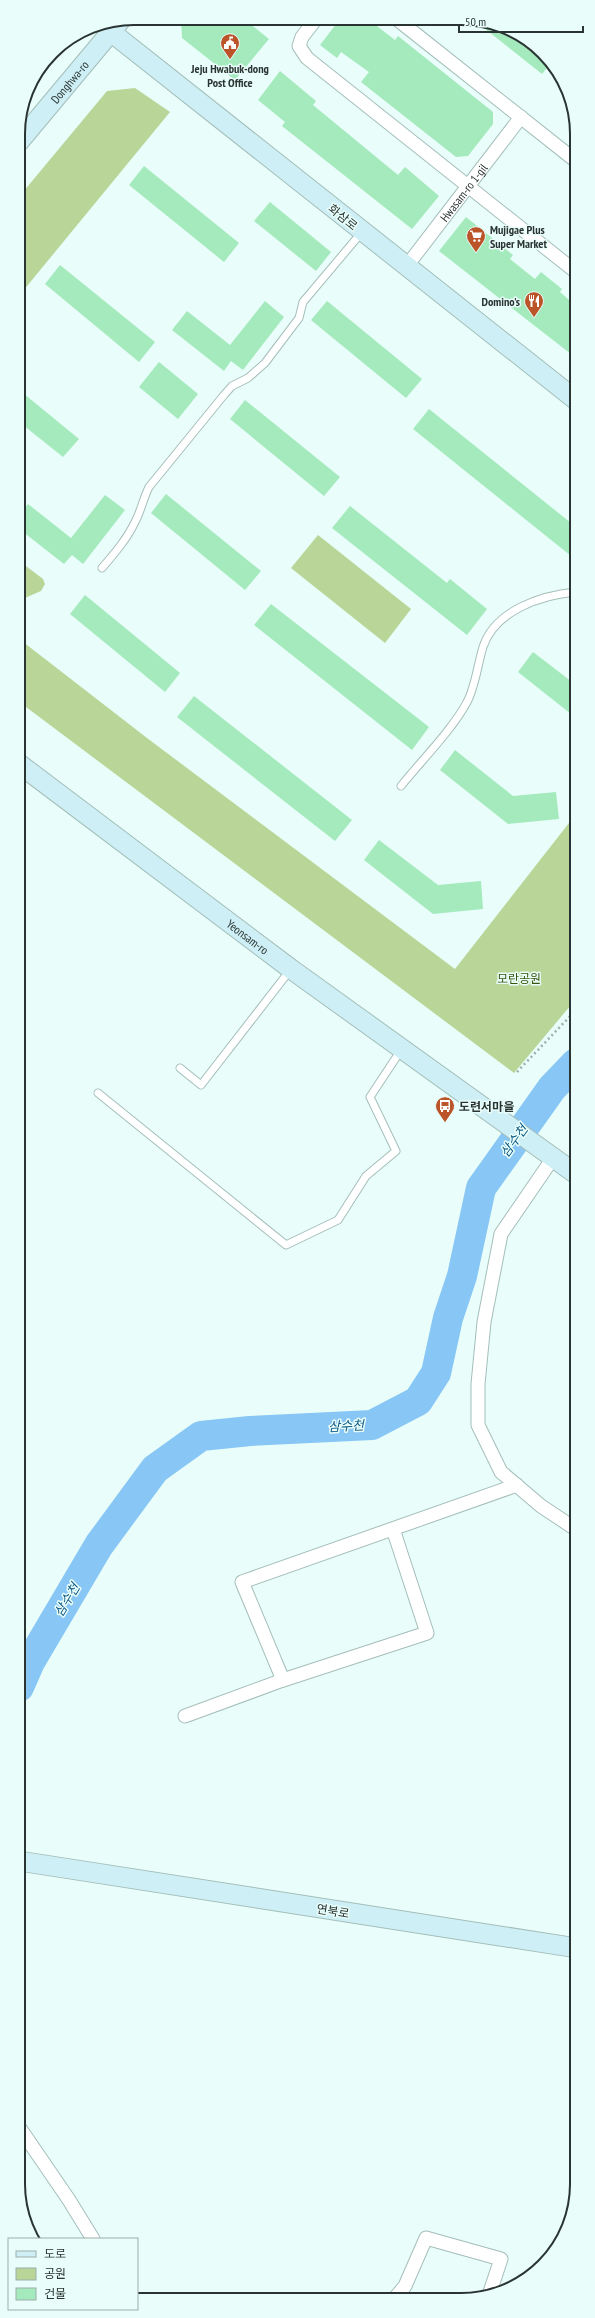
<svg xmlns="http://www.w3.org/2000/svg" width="595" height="2318" font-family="'PT Sans Narrow','Noto Sans KR',sans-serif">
<rect width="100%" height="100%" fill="#e9fefa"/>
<g fill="#bad598">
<path d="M135,88L170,112L18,297V198L107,91Z"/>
<path d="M318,535L411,609L385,643L291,568Z"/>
<path d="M18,560L43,579L45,584L41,591L18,601Z"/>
<path d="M18,638L147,738L455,969L576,814V999L514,1073L18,701Z"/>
</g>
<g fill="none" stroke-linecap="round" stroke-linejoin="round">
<path stroke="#87c6f5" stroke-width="30" d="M19,1687L30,1662L99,1545L155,1469L201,1436L250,1431L372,1425L418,1401L436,1373L448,1318L462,1276L481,1188L552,1088L576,1063"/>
</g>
<g fill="#a4eabd">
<path d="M181,18L244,19L269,39L235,80L182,38Z"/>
<path d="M340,19L369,20L395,40L398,36L493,112V124L468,156L456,157L361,82L369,72L341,52L337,58L320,45Z"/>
<path d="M488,22L543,52L551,63L542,74L484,28Z"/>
<path d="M280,71L316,101L313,105L398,175L405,167L439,196L412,229L282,126L285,122L258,100Z"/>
<path d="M144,166L239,243L224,262L129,185Z"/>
<path d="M270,202L331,252L316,271L254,221Z"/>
<path d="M466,217L513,255L510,259L535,279L541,272L562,289L560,292L576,306V358L439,251Z"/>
<path d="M60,265L155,342L139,362L45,284Z"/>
<path d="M265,301L284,317L243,370L231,361L224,371L172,330L187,311L230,345Z"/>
<path d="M327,301L422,379L406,398L311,320Z"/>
<path d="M159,362L198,394L178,419L139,387Z"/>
<path d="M18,389L79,439L63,457L18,421Z"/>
<path d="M245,400L340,477L324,496L230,419Z"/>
<path d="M429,409L576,527V560L413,429Z"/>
<path d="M166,494L261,571L245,590L151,513Z"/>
<path d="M105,495L125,510L83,564L72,555L64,564L18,528V516L28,504L71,538Z"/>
<path d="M350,506L447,583L450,579L487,609L467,635L332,528Z"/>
<path d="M85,595L180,673L165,692L70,614Z"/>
<path d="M271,604L429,727L412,750L254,625Z"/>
<path d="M533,652L576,685V718L518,672Z"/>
<path d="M194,696L352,820L335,841L177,717Z"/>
<path d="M455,750L513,796L556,792L559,819L508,824L440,770Z"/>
<path d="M379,840L438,885L481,881L483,909L433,914L364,860Z"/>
</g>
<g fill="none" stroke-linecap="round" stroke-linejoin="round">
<g stroke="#a4beba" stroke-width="9">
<g id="lane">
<path d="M102,568C114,554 127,539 135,522C141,511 143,499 149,487L224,395L232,386L248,378L265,363L299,318L303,302L362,232"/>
<path d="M401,786C421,761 452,730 467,702C475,688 478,663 483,647C495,610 542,595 576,592"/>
<path d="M180,1068L201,1085L291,969"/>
<path d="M98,1093L286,1245L338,1220L366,1176L396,1151L370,1097L401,1050"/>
</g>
</g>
<g stroke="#a4beba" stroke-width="15">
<g id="street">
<path d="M316,19L302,37L299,46L307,58L576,272"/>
<path d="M398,20L576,161"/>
<path id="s1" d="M406,267L521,117"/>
<path d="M553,1158L501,1234L484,1322L478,1384V1425L501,1472L541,1506L577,1530"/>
<path d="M393,1529L427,1633L283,1680L242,1582L517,1485"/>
<path d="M185,1716L283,1680"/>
<path d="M19,2127L69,2200L93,2239"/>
<path d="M394,2299L405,2286L426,2238L501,2259L489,2295"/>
</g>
</g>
<g stroke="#a4beba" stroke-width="21">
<g id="secondary">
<path d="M111,32L576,400"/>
<path id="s2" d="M18,143L120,21"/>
<path id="s3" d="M18,763L291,969L576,1174"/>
<path d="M19,1861L577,1948"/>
</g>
</g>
<path stroke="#9fb0ad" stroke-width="2.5" stroke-dasharray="2 3" stroke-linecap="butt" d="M517,1072L576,1010"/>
<use href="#lane" stroke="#fff" stroke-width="7"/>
<use href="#street" stroke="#fff" stroke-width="13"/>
<use href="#secondary" stroke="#ceeff5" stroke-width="19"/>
</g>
<defs>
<g id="civic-pin" transform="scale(1)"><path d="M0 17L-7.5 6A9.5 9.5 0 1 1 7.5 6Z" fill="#bb5529" stroke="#e9fefa"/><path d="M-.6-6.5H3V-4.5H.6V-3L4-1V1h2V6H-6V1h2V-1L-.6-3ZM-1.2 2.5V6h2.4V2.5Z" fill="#fff"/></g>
<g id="supermarket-pin" transform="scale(1)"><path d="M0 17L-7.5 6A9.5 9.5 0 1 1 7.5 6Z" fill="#bb5529" stroke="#e9fefa"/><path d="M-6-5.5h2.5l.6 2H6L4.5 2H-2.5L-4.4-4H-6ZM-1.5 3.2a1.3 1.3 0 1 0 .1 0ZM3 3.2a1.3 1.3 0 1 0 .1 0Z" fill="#fff"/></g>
<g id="restaurant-pin" transform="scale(1)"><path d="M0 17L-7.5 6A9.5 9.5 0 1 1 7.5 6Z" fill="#bb5529" stroke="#e9fefa"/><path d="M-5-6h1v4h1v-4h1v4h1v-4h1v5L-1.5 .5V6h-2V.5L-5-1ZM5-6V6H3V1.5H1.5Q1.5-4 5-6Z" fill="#fff"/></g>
<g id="bus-pin" transform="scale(1)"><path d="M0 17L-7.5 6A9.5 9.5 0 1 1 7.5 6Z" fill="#bb5529" stroke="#e9fefa"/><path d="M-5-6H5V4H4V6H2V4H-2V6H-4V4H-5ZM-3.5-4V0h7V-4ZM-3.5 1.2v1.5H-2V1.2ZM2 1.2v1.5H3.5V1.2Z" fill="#fff"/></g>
</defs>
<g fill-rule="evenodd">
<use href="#civic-pin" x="230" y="43"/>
<use href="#supermarket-pin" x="476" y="236"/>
<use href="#restaurant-pin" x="534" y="301"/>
<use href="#bus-pin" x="445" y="1106"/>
</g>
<g text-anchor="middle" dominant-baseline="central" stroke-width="3" stroke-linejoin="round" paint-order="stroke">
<g font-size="12" font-weight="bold" fill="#2a3432" stroke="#e9fefa" text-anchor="start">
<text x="230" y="68" text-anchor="middle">Jeju Hwabuk-dong<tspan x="230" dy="14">Post Office</tspan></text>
<text x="490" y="229">Mujigae Plus<tspan x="490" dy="14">Super Market</tspan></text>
<text x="520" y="301" text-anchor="end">Domino's</text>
<text x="459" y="1106">도련서마을</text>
</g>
<g font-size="12" fill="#2a3432" stroke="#e9fefa">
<text stroke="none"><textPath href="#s2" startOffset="80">Donghwa-ro</textPath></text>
<text stroke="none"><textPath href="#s1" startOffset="94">Hwasam-ro 1-gil</textPath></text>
<text transform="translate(343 217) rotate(39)">화삼로</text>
<text stroke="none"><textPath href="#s3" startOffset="288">Yeonsam-ro</textPath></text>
<text transform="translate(333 1911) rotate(9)">연북로</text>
</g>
<g font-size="12" fill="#3b530c" stroke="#e9fefa">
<text x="519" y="978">모란공원</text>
</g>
<g font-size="13" font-style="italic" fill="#0d5884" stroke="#e9fefa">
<text transform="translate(514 1141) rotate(-54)">삼수천</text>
<text transform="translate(346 1426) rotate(-3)">삼수천</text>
<text transform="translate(67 1600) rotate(-59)">삼수천</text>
</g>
</g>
<path d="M0 0H595V2318H0ZM134 25H461A109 109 0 0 1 570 134V2184A109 109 0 0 1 461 2293H134A109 109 0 0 1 25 2184V134A109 109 0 0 1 134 25Z" fill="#e9fefa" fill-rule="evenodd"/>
<path fill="none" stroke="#2a3432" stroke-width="2" d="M134 25H461A109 109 0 0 1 570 134V2184A109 109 0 0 1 461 2293H134A109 109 0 0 1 25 2184V134A109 109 0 0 1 134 25Z"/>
<rect x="8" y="2238" width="130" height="72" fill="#e9fefa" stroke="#9dadaa"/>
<rect x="16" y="2251" width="20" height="6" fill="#ceeff5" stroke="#9dadaa"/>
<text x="44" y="2258" font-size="12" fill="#2a3432">도로</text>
<rect x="16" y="2268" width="20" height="12" fill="#bad598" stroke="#9dadaa"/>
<text x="44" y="2278" font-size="12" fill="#2a3432">공원</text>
<rect x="16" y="2288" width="20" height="12" fill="#a4eabd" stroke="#9dadaa"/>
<text x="44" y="2298" font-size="12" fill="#2a3432">건물</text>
<path d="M459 26v6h124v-6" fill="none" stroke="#2a3432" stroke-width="2"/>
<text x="465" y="26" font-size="12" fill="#2a3432" stroke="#e9fefa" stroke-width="3" paint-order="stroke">50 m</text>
</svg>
